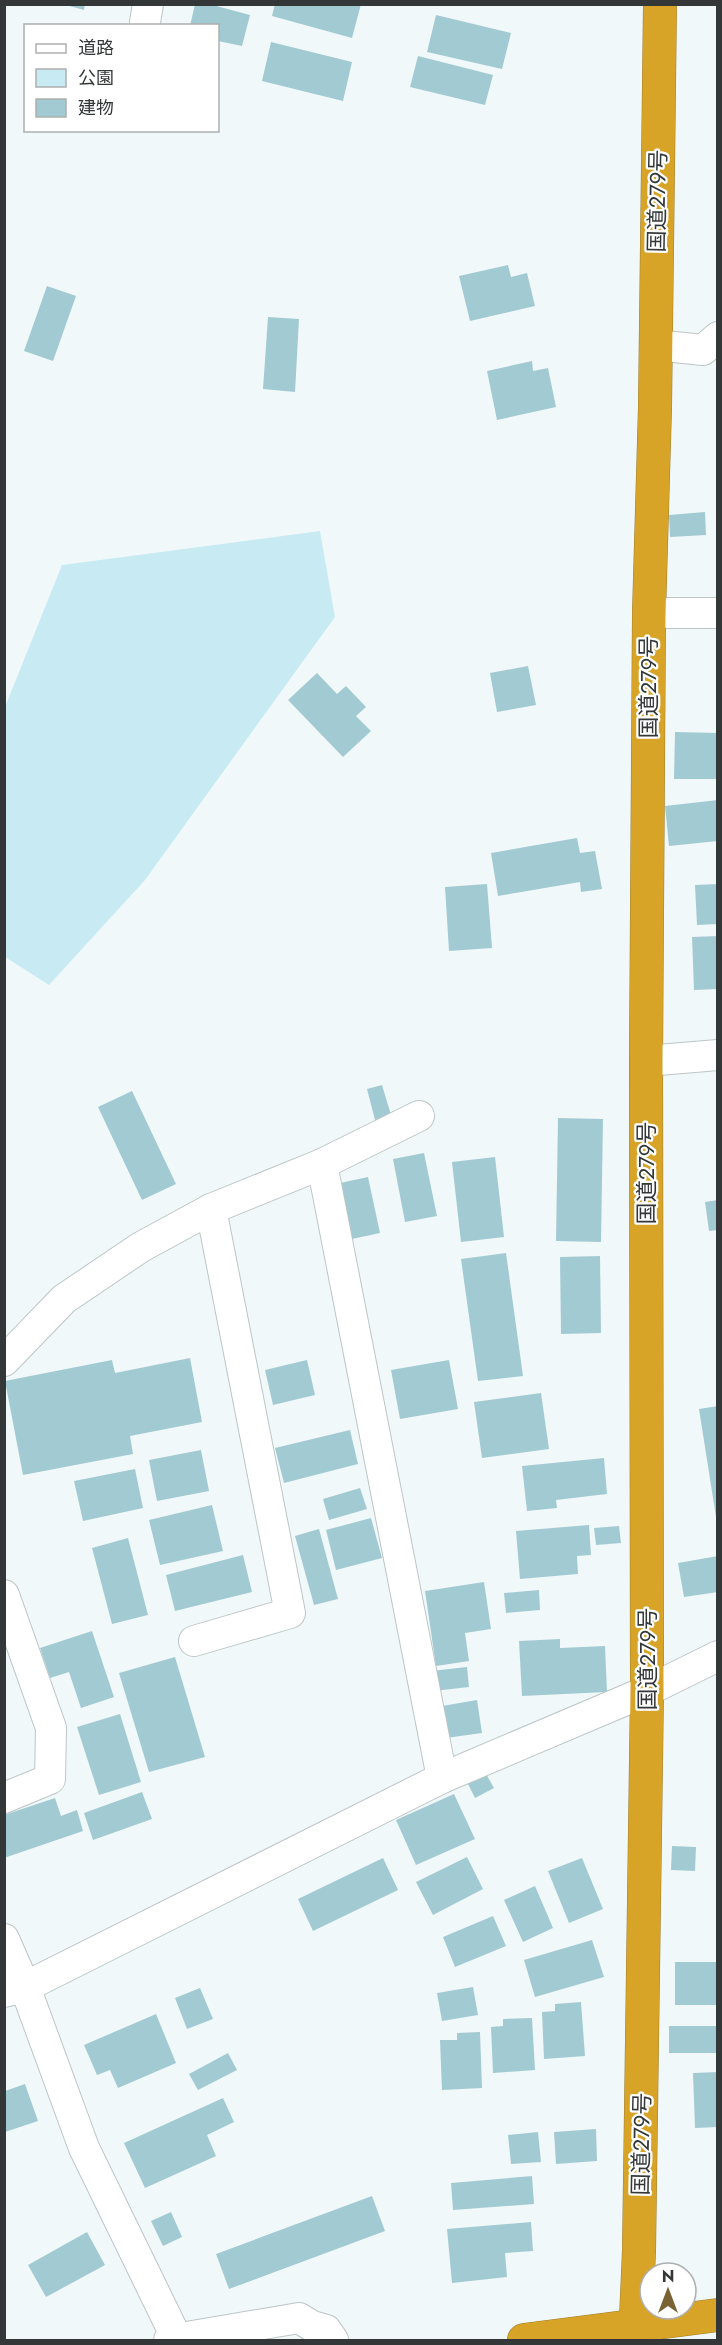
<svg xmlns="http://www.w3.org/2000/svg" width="722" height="2345" font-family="Jost,'Noto Sans JP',sans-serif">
<rect width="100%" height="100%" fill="#f1f8fa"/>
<path fill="#c8ebf3" d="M320,531L335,617L145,880L49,985L5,957V707L62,565Z"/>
<g fill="#a2cad3">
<path d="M62,4H85L84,10Z"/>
<path d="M195,4H209L250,15L242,46L218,41V26H190Z"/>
<path d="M275,4H361L352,38L272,16Z"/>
<path d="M436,15L511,33L502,69L427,52Z"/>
<path d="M271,42L352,62L343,101L262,81Z"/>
<path d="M418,56L493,75L485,105L410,87Z"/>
<path d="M508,265L511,277L527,273L535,306L470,321L459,276Z"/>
<path d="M47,286L76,296L53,361L24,351Z"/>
<path d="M268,317L299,319L295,392L263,389Z"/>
<path d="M532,361L533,371L548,368L556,407L497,420L487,371Z"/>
<path d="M705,512L706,535L670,537L669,515Z"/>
<path d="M528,666L536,705L497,712L490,673Z"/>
<path d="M317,673L337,694L346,686L366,707L356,716L371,731L343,757L288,700Z"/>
<path d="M675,732L718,733L717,779H674Z"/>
<path d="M718,800V841L669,846L665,806Z"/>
<path d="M577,838L580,853L595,851L602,889L581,892L580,882L498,896L491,853Z"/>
<path d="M487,884L492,948L449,951L445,887Z"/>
<path d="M718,884V924L697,925L695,885Z"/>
<path d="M718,936V989L694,990L692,937Z"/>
<path d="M382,1085L391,1115L375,1120L367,1089Z"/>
<path d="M132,1091L176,1184L142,1200L98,1107Z"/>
<path d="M558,1118L603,1119L601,1242L556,1241Z"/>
<path d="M424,1153L437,1216L405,1222L393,1159Z"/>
<path d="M495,1157L504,1237L461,1242L452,1162Z"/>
<path d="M368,1177L380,1233L352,1239L340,1183Z"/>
<path d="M718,1200V1230L709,1231L705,1202Z"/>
<path d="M506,1253L523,1376L478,1381L461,1259Z"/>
<path d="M600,1256L601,1333L561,1334L560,1257Z"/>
<path d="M190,1358L202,1422L130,1436L133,1454L23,1475L5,1381L112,1360L115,1373Z"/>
<path d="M307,1360L315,1395L273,1405L265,1370Z"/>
<path d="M449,1360L458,1409L400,1419L391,1370Z"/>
<path d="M541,1393L549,1449L482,1458L474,1402Z"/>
<path d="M718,1406V1517H716L699,1409Z"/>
<path d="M350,1430L358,1464L284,1483L275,1448Z"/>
<path d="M201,1450L209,1491L157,1501L149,1460Z"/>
<path d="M604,1458L607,1494L556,1500L557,1508L527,1511L522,1466Z"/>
<path d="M135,1469L143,1508L83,1521L74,1481Z"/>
<path d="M360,1488L367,1509L329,1520L323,1499Z"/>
<path d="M212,1505L223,1551L160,1565L149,1520Z"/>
<path d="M371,1518L382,1558L336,1570L326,1530Z"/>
<path d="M589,1525L591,1555L577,1556L578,1574L520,1579L516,1531Z"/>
<path d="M619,1526L621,1543L596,1545L594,1528Z"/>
<path d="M319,1529L338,1599L314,1605L295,1536Z"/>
<path d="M128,1538L148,1615L112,1624L92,1548Z"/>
<path d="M243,1555L252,1592L175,1611L166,1575Z"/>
<path d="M718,1556V1592L684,1597L678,1563Z"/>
<path d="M484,1582L491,1629L465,1633L469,1661L436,1666L425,1591Z"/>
<path d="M539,1590L540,1610L506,1613L504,1593Z"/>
<path d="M92,1631L114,1697L81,1708L69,1672L50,1678L40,1648Z"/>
<path d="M560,1639V1648L605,1646L607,1692L522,1696L519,1641Z"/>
<path d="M175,1657L205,1757L149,1772L119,1673Z"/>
<path d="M467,1667L469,1687L434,1691L431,1671Z"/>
<path d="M477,1700L482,1733L446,1738L442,1706Z"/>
<path d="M120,1714L141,1782L99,1795L77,1727Z"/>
<path d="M485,1772L494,1788L475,1798L467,1782Z"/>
<path d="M142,1792L152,1819L93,1840L84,1813Z"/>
<path d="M454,1794L475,1839L416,1865L396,1820Z"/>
<path d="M55,1798L61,1816L77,1810L83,1831L4,1858V1815Z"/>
<path d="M672,1846L696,1847L695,1871L671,1870Z"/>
<path d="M467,1857L483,1889L433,1915L416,1882Z"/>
<path d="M383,1858L398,1890L313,1931L298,1899Z"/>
<path d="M582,1858L603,1909L569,1923L548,1871Z"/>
<path d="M535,1886L553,1928L523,1942L504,1900Z"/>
<path d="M493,1916L506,1946L455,1967L443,1937Z"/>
<path d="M592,1940L604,1977L535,1997L524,1960Z"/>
<rect x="675" y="1962" width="43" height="43"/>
<path d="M473,1987L478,2015L442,2021L437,1993Z"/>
<path d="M200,1988L213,2019L187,2029L175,1998Z"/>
<path d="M581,2002L585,2056L544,2059L542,2012L555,2011V2004Z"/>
<path d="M156,2014L176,2063L118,2088L110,2070L97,2075L84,2045Z"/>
<path d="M532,2018L535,2070L493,2073L491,2027L503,2026V2019Z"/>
<rect x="669" y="2026" width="49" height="27"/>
<path d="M480,2032L482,2088L442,2090L440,2040H457V2033Z"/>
<path d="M228,2053L237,2070L198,2090L189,2074Z"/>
<path d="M718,2072V2127L695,2128L693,2073Z"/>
<path d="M25,2084L38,2121L5,2132V2091Z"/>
<path d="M223,2098L234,2122L207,2135L216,2156L145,2188L124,2143Z"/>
<path d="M596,2129L597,2161L556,2164L554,2132Z"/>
<path d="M538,2132L541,2162L511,2164L508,2135Z"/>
<path d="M532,2176L534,2204L453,2210L451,2183Z"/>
<path d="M372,2196L385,2231L229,2289L216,2254Z"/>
<path d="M171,2212L182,2237L163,2246L151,2221Z"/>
<path d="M531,2222L533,2251L505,2253L507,2277L452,2283L447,2229Z"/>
<path d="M87,2232L105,2265L46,2297L28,2265Z"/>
</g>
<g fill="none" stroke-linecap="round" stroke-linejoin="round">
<g stroke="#bdc5c6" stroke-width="32">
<g id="street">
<path d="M145,22L148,4"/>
<path d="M655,345L703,350L718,337"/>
<path d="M649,613H718"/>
<path d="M646,1061L718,1055"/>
<path d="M322,1164L442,1778"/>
<path d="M4,1361L64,1299L141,1247L211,1209L322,1164L419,1116"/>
<path d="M4,1595L51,1728L50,1779L4,1798"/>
<path d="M194,1641L290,1613L211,1209"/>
<path d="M4,1939L25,1987L84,2148L177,2339"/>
<path d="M4,1992L25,1987L442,1778L647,1691L718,1656"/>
<path d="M169,2340L299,2318L312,2326L326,2330L333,2340"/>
</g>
</g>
<g stroke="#9e7e2e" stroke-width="34">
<g id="highway">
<path d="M524,2340L718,2315"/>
<path d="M635,2340L639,2251L647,1691L646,1061L649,613L655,407L660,4"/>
</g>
</g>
<use href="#street" stroke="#fff" stroke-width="30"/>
<use href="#highway" stroke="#d7a428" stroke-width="33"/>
</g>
<g text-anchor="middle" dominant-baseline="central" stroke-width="4.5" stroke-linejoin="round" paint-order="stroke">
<g font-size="22" fill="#343738" stroke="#fff">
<text transform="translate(657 201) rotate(-89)">国道279号</text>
<text transform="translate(648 687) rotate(-90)">国道279号</text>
<text transform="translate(646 1173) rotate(-90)">国道279号</text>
<text transform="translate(647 1659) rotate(-90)">国道279号</text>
<text transform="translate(641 2144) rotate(-89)">国道279号</text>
</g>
</g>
<rect width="722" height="2345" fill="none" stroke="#343738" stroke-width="12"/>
<rect x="24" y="24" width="195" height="108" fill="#ffffff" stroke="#aeafaf" stroke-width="1.5"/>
<rect x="36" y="44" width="30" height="9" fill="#ffffff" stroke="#aeafaf" stroke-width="1.5"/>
<text x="78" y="54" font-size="18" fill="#343738">道路</text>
<rect x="36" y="69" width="30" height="18" fill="#c8ebf3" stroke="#aeafaf" stroke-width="1.5"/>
<text x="78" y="84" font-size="18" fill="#343738">公園</text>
<rect x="36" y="99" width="30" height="18" fill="#a2cad3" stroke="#aeafaf" stroke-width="1.5"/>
<text x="78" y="114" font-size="18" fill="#343738">建物</text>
<g transform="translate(668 2291)"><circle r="28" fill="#ffffff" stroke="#aeafaf" stroke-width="1.5"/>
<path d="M0-4.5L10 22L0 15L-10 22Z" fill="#7a6333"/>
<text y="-9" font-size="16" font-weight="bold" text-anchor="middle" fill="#343738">N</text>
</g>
</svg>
